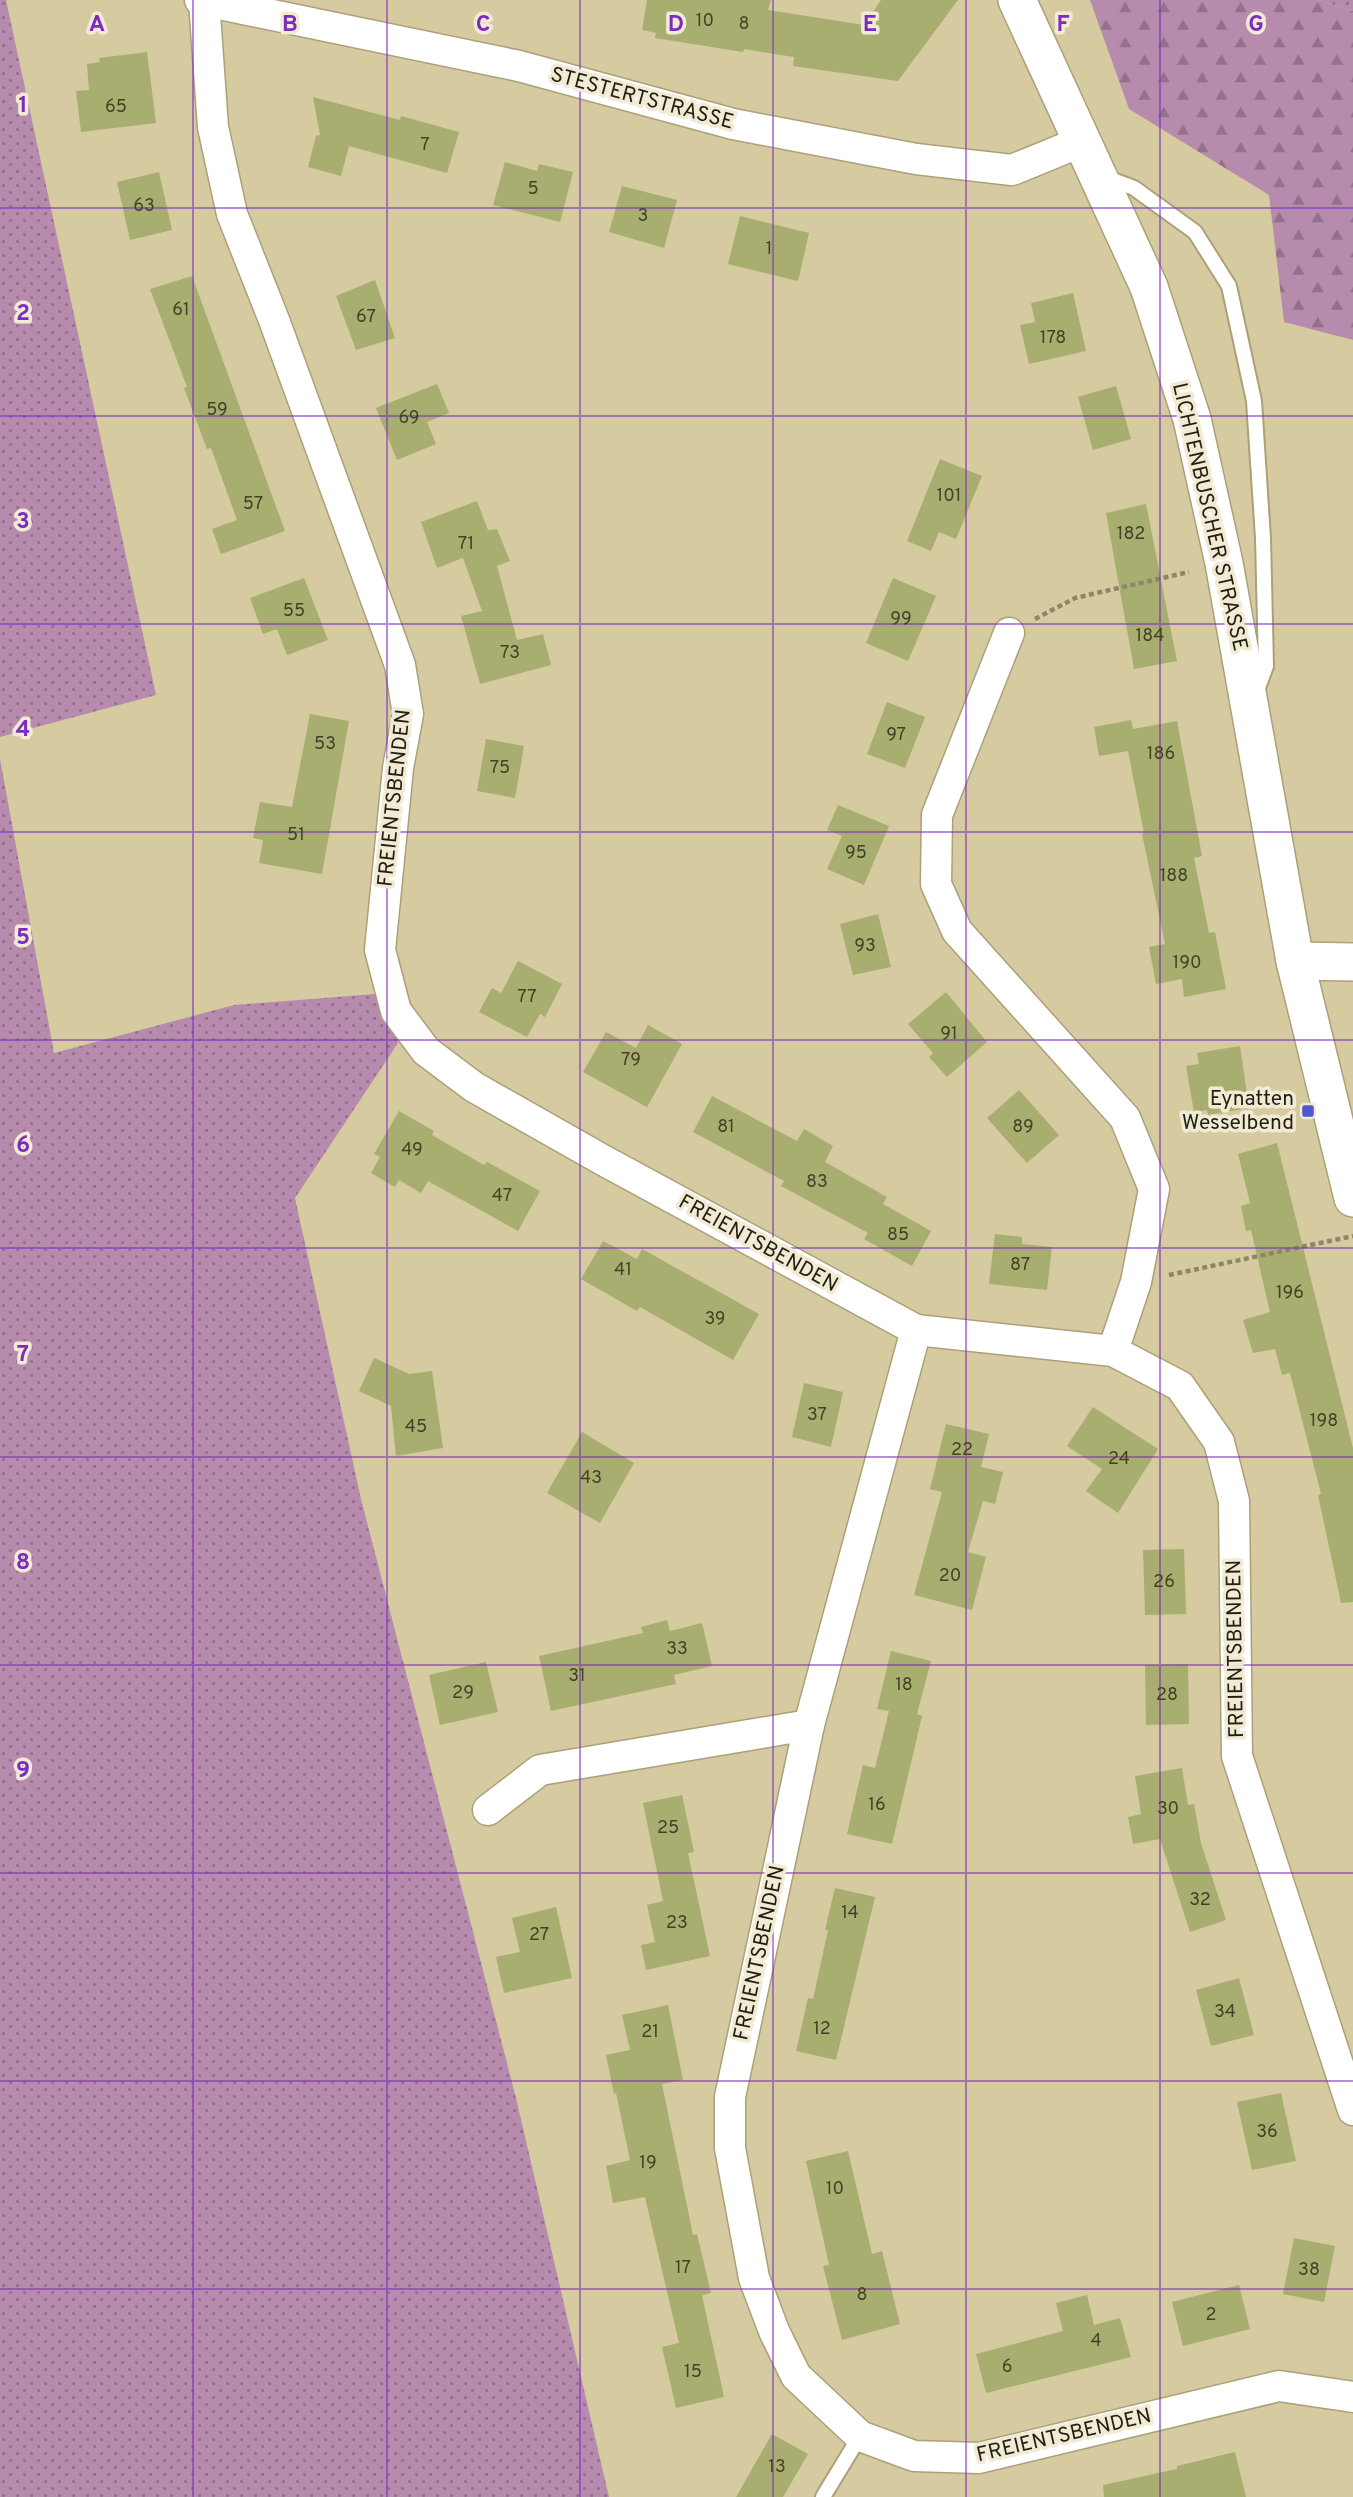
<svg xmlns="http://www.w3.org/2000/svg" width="1353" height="2497" font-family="Overpass,sans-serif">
<defs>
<pattern id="grass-dots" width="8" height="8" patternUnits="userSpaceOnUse" patternTransform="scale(1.75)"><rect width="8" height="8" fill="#b78bad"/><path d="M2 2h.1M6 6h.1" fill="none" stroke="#94718b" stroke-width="1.8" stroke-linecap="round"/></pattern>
<pattern id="forest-firs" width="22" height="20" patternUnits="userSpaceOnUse" patternTransform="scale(1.75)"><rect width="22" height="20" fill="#b78bad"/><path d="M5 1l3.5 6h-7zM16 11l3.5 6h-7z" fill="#94718b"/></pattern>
</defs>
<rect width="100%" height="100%" fill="#d6caa1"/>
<g fill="url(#grass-dots)">
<path d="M0,0H6L156,695L0,737Z"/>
<path d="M1318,0H1353V11Z"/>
<path d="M0,759L54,1053L234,1005L375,994L398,1043L295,1198L361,1499L516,2098L609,2497H0Z"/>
</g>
<path fill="url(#forest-firs)" d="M1090,0H1318L1353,11V340L1284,322L1269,195L1129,109Z"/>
<g fill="#a7ae70">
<path d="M647,0H771L768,10L864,25L881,0H958L898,81L793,66L794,57L744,49L743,52L655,38L656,33L642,30Z"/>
<path d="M147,52L156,123L81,132L76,91L89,90L87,64L100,62L99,58Z"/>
<path d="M313,97L400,120L401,116L459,132L447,173L349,146L341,176L308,167L316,136L320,135Z"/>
<path d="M505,162L537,171L539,164L573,172L560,222L493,205Z"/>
<path d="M159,172L172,230L130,240L117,182Z"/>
<path d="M622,186L677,200L664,248L609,232Z"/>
<path d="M740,216L809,233L798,281L728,264Z"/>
<path d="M192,276L285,531L221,554L212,529L237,520L211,448L207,449L184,388L187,387L150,289Z"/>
<path d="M375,280L395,338L356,350L336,296Z"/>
<path d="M1073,293L1086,351L1029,364L1020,325L1035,322L1031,303Z"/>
<path d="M437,384L449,413L427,422L436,444L397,460L376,408Z"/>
<path d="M1116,386L1131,439L1093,450L1078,397Z"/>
<path d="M940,459L982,476L956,539L939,532L931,551L907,541Z"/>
<path d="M477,501L488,530L497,529L510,561L497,566L517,640L543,634L551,665L480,684L461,616L482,611L463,558L437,568L421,522Z"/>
<path d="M1146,504L1177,661L1134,669L1106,513Z"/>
<path d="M304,578L328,640L287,655L277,629L263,634L250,598Z"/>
<path d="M893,578L936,596L908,661L866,643Z"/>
<path d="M887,702L925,717L905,768L867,754Z"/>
<path d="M310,714L349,721L322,874L259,863L263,840L253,838L260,802L292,807Z"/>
<path d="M1131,720L1133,729L1177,721L1202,856L1194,858L1209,933L1215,932L1226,989L1184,997L1182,979L1156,984L1149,947L1165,944L1142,834L1144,833L1128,751L1099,756L1094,727Z"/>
<path d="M486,739L524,746L515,798L477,791Z"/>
<path d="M838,805L889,826L864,885L827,869L842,836L827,830Z"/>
<path d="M878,914L891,967L853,975L840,924Z"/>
<path d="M518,961L562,984L545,1017L540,1014L527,1037L479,1012L492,988L501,993Z"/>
<path d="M946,992L987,1042L947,1077L929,1057L933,1053L908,1024Z"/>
<path d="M648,1025L682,1044L647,1107L583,1072L606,1032L636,1048Z"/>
<path d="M1240,1046L1249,1108L1208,1115L1207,1110L1194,1112L1186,1066L1199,1064L1197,1053Z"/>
<path d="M1019,1090L1059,1135L1027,1163L987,1118Z"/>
<path d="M712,1096L797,1141L804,1129L833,1146L825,1162L887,1197L883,1204L931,1231L912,1266L864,1239L868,1233L781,1186L784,1181L693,1132Z"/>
<path d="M399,1111L434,1131L432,1135L484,1165L487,1162L540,1191L518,1231L428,1181L421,1193L399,1180L395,1187L371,1173L380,1157L374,1154Z"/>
<path d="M1277,1143L1353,1448V1602L1341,1603L1318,1495L1321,1494L1290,1373L1282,1375L1275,1349L1253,1353L1243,1320L1270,1312L1251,1230L1246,1231L1241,1206L1250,1203L1238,1154Z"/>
<path d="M995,1234L1022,1237V1244L1052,1247L1047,1290L989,1284Z"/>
<path d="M603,1241L637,1259L642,1249L759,1314L733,1360L640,1307L637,1311L581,1279Z"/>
<path d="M374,1358L409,1374L432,1371L443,1448L396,1456L391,1406L359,1391Z"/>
<path d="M804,1383L843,1392L831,1447L792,1437Z"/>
<path d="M1093,1407L1158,1449L1118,1513L1086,1491L1102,1469L1067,1446Z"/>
<path d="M946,1424L989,1434L981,1467L1003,1472L995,1504L983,1501L968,1552L986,1557L972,1610L914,1595L942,1492L930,1489Z"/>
<path d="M582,1432L634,1463L600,1523L547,1493Z"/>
<path d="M1184,1549L1186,1614L1145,1615L1143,1550Z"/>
<path d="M667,1620L670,1631L702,1623L712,1666L674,1675L676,1684L551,1711L539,1656L643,1633L641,1627Z"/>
<path d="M891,1651L931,1661L917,1714L922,1716L892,1844L847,1834L863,1765L875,1768L889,1711L877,1709Z"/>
<path d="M486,1662L498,1712L440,1725L429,1675Z"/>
<path d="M1188,1664L1189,1724L1146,1725L1145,1665Z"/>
<path d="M1182,1768L1188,1805L1194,1804L1201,1843L1226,1920L1190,1932L1160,1839L1133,1844L1128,1817L1141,1814L1135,1776Z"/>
<path d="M682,1795L694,1852L688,1853L710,1956L646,1970L641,1945L655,1942L647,1905L663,1901L643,1803Z"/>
<path d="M835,1888L875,1897L836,2060L796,2051L808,1998L813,1999L828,1930H825Z"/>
<path d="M556,1907L572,1978L504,1993L496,1957L520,1952L512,1918Z"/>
<path d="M1239,1978L1254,2035L1211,2046L1196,1990Z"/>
<path d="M668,2005L683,2080L662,2084L693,2235L697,2234L711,2293L702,2295L724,2397L676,2408L662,2347L679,2343L645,2197L613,2203L606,2166L630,2160L616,2093L614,2094L606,2055L630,2050L622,2015Z"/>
<path d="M1281,2093L1296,2161L1252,2170L1237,2102Z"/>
<path d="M848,2151L872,2254L882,2251L900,2324L842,2340L823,2266L829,2265L806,2161Z"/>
<path d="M1294,2238L1335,2246L1324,2302L1283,2294Z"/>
<path d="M1239,2285L1250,2329L1183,2346L1172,2302Z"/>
<path d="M1087,2295L1094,2325L1120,2318L1131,2357L986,2393L976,2354L1063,2331L1056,2303Z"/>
<path d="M772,2434L808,2454L783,2497H736Z"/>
<path d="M1235,2452L1246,2497H1104L1103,2485L1177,2469V2466Z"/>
</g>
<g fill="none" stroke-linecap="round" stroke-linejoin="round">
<g stroke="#aca078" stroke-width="18">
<g id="service">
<path d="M1105,177L1134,188L1195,232L1229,286L1254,401L1263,538L1266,666L1256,693"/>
<path d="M823,2497L860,2436"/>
</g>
</g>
<g stroke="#aca078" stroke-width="33">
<g id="minor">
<path d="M200,0L519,66L733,124L916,159L1012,170L1083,141"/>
<path d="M204,1L213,127L232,214L274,320L400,665L408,714L398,768L380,950L396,1011L426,1051L474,1087L601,1159L916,1330L809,1725L730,2097V2148L754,2278L774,2331L796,2376L860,2436L914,2456L979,2458L1279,2386L1353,2397"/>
<path d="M1009,633L937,815L936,884L957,931L1125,1118L1154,1189L1136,1282L1113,1351L1180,1386L1219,1442L1234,1501L1237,1756L1353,2110"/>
<path d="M916,1330L1113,1351"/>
<path d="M488,1810L540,1770L809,1725"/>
</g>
</g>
<g stroke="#aca078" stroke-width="40">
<g id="tertiary">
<path d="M1017,0L1149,287L1192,419L1224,563L1295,961L1353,1198"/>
<path d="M1295,961L1353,962"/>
</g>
</g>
<g stroke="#8f8667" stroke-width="4.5" stroke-dasharray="5 3.5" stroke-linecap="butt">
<path d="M1035,619L1075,598L1189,572"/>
<path d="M1169,1275L1353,1236"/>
</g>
<use href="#service" stroke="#fff" stroke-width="14"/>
<use href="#minor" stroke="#fff" stroke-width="30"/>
<use href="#tertiary" stroke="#fff" stroke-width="37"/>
</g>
<path fill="none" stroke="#7b2cbf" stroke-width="2" stroke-opacity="0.55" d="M193,0V2497M387,0V2497M580,0V2497M773,0V2497M966,0V2497M1160,0V2497M0,208H1353M0,416H1353M0,624H1353M0,832H1353M0,1040H1353M0,1248H1353M0,1457H1353M0,1665H1353M0,1873H1353M0,2081H1353M0,2289H1353"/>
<rect fill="#4c58ce" stroke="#f1ebd6" stroke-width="2.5" x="1301" y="1104" width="14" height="14" rx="3.5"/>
<g text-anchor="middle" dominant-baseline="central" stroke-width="7" stroke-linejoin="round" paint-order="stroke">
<g font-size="18" fill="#444226">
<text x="705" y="21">10</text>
<text x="744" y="24">8</text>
<text x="116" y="107">65</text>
<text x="425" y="145">7</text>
<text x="533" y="189">5</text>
<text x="144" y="206">63</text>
<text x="643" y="216">3</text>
<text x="769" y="249">1</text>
<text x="181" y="310">61</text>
<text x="366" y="317">67</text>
<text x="1053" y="338">178</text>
<text x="217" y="410">59</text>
<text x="409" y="418">69</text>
<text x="949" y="496">101</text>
<text x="253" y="504">57</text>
<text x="1131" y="534">182</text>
<text x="466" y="544">71</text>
<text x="294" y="611">55</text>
<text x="901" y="619">99</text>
<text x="1150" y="636">184</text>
<text x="510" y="653">73</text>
<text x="896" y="735">97</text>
<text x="325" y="744">53</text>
<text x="1161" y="754">186</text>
<text x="500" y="768">75</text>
<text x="296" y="835">51</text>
<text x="856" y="853">95</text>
<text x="1174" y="876">188</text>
<text x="865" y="946">93</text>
<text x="1187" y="963">190</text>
<text x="527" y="997">77</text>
<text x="949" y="1034">91</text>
<text x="631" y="1060">79</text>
<text x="726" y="1127">81</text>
<text x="1023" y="1127">89</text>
<text x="412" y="1150">49</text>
<text x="817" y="1182">83</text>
<text x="502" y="1196">47</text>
<text x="898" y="1235">85</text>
<text x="1020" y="1265">87</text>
<text x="623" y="1270">41</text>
<text x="1290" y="1293">196</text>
<text x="715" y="1319">39</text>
<text x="817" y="1415">37</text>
<text x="1324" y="1421">198</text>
<text x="416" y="1427">45</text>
<text x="962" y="1450">22</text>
<text x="1119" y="1459">24</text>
<text x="591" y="1478">43</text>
<text x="950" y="1576">20</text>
<text x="1164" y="1582">26</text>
<text x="677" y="1649">33</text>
<text x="577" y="1676">31</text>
<text x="904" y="1685">18</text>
<text x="463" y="1693">29</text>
<text x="1167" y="1695">28</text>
<text x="877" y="1805">16</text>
<text x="1168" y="1809">30</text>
<text x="668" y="1828">25</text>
<text x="1200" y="1900">32</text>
<text x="850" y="1913">14</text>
<text x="677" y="1923">23</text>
<text x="539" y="1935">27</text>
<text x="1225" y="2012">34</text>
<text x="822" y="2029">12</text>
<text x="650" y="2032">21</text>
<text x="1267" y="2132">36</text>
<text x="648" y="2163">19</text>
<text x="835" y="2189">10</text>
<text x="683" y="2268">17</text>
<text x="1309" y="2270">38</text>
<text x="862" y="2295">8</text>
<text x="1211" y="2315">2</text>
<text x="1096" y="2341">4</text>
<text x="1007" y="2367">6</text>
<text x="693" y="2372">15</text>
<text x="777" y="2467">13</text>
</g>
<g font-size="21" fill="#231e0e" stroke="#f1ebd6">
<text transform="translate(642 99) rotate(15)">STESTERTSTRASSE</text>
<text transform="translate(1209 517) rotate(77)">LICHTENBUSCHER STRASSE</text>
<text transform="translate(395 798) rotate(-84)">FREIENTSBENDEN</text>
<text transform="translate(758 1244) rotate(29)">FREIENTSBENDEN</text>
<text transform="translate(1236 1649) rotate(-91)">FREIENTSBENDEN</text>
<text transform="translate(760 1953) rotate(-78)">FREIENTSBENDEN</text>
<text transform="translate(1064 2436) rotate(-13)">FREIENTSBENDEN</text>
</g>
<g font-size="21" fill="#231e0e" stroke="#f1ebd6" text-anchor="end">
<text x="1294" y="1099">Eynatten<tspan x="1294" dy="24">Wesselbend</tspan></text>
</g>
</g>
<g font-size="23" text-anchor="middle" font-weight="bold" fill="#7b2cbf" stroke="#f1ebd6" stroke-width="7" stroke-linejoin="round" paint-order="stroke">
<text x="97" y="31">A</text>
<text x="290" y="31">B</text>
<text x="483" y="31">C</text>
<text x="676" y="31">D</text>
<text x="870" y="31">E</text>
<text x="1063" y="31">F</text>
<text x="1256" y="31">G</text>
<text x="23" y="112">1</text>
<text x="23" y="320">2</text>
<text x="23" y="528">3</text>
<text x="23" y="736">4</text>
<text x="23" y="944">5</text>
<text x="23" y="1152">6</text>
<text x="23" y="1361">7</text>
<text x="23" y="1569">8</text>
<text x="23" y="1777">9</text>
</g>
</svg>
